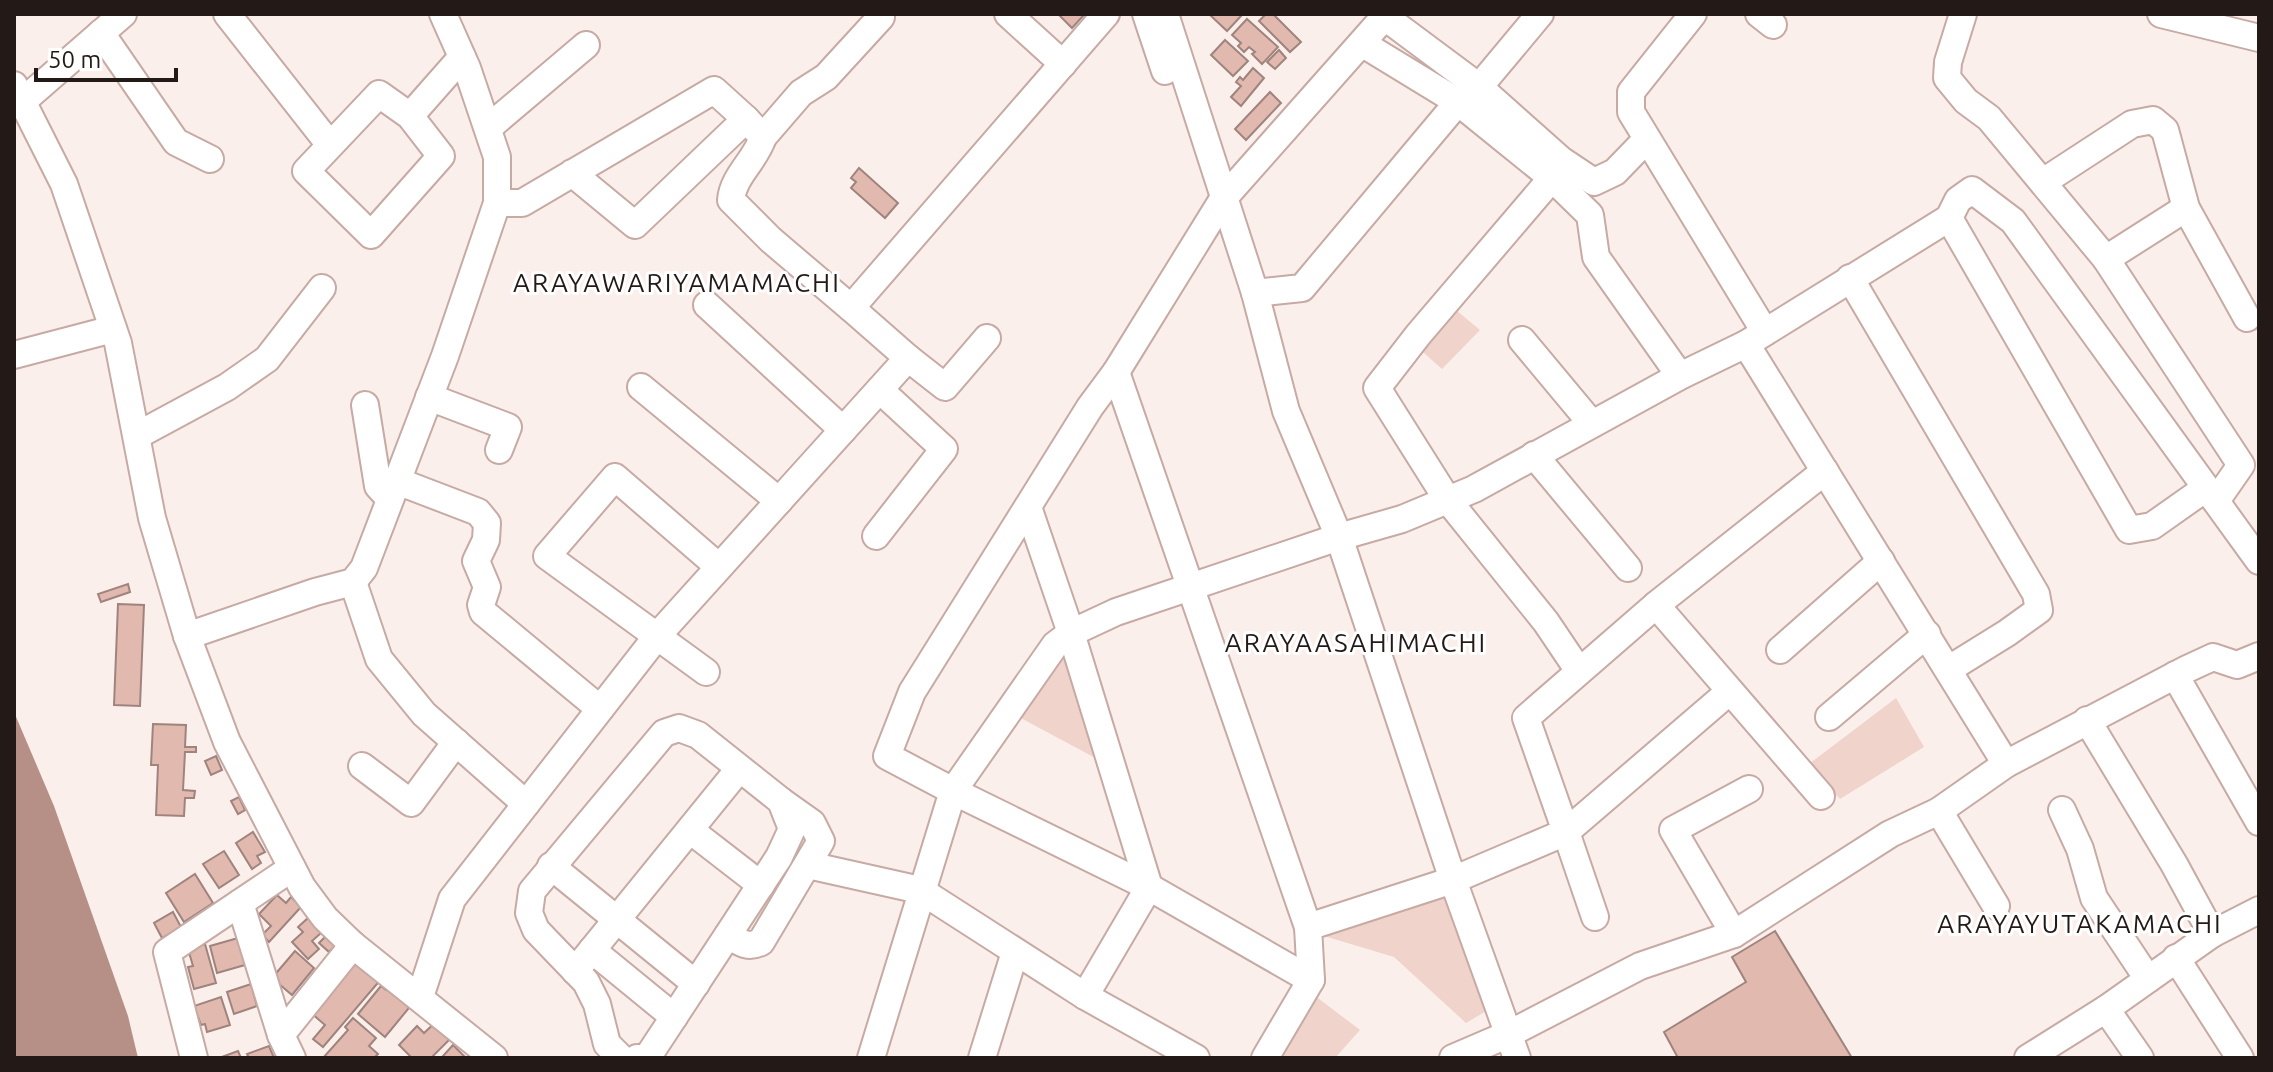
<svg xmlns="http://www.w3.org/2000/svg" width="2273" height="1072" font-family="Ubuntu,sans-serif">
<rect width="100%" height="100%" fill="#fbefec"/>
<g fill="#f0d3cb">
<path d="M1451,306L1480,330L1442,369L1415,345Z"/>
<path d="M1064,656L1072,657L1101,761L1017,716Z"/>
<path d="M1896,698L1924,747L1840,799L1809,764Z"/>
<path d="M1445,894L1488,1010L1466,1023L1394,957L1324,936Z"/>
<path d="M1314,995L1360,1030L1335,1058H1273Z"/>
</g>
<path fill="#b69086" d="M14,712L54,806L128,1016L138,1058H14Z"/>
<g fill="#e1b9ae" stroke="#9f847e" stroke-width="2">
<path d="M1058,14H1080L1083,16L1072,28Z"/>
<path d="M1209,14H1241L1242,15L1227,31Z"/>
<path d="M1266,14H1273L1301,42L1290,52L1259,21Z"/>
<path d="M1247,19L1278,47L1262,64L1252,54L1255,52L1249,47L1244,52L1238,46L1241,43L1232,35Z"/>
<path d="M1225,40L1248,61L1233,76L1211,55Z"/>
<path d="M1279,50L1286,58L1275,69L1267,62Z"/>
<path d="M1253,68L1264,78L1241,106L1231,97L1241,86L1236,82L1240,77L1243,80Z"/>
<path d="M1270,92L1281,103L1246,140L1235,129Z"/>
<path d="M859,168L898,203L885,218L851,188L856,182L851,178Z"/>
<path d="M128,584L130,592L101,602L98,594Z"/>
<path d="M118,604L144,605L140,706L114,705Z"/>
<path d="M153,724L186,725L185,747H196V752H185L183,790L195,791L194,798H185L184,816L156,815L158,765H151Z"/>
<path d="M216,756L222,770L211,775L205,761Z"/>
<path d="M239,797L245,810L238,814L231,801Z"/>
<path d="M253,832L265,852L257,856L261,863L252,869L236,843Z"/>
<path d="M224,851L239,875L219,888L203,864Z"/>
<path d="M195,874L213,903L184,922L166,893Z"/>
<path d="M277,895L286,903L291,897L301,907L269,942L262,935L271,926L259,914Z"/>
<path d="M173,912L181,927L162,938L154,923Z"/>
<path d="M308,918L322,932L312,941L319,949L308,959L292,942L303,932L298,927Z"/>
<path d="M1775,931L1852,1058H1678L1664,1032L1746,982L1732,957Z"/>
<path d="M328,934L338,943L329,952L319,943Z"/>
<path d="M238,938L245,965L217,973L210,946Z"/>
<path d="M205,944L216,983L194,989L188,967L193,966L188,949Z"/>
<path d="M295,951L314,968L292,995L272,978Z"/>
<path d="M358,956L382,978L323,1047L313,1039L325,1025L310,1012Z"/>
<path d="M251,984L257,1006L234,1014L227,992Z"/>
<path d="M391,985L413,1003L385,1037L358,1014L381,986L386,990Z"/>
<path d="M221,997L230,1025L207,1032L205,1024L201,1025L194,1006Z"/>
<path d="M353,1018L376,1038L369,1046L378,1054L374,1058H323L348,1030L345,1027Z"/>
<path d="M438,1020L453,1036L431,1058H412L399,1045L417,1026L424,1033Z"/>
<path d="M453,1045L465,1057L464,1058L442,1057Z"/>
<path d="M269,1046L274,1058H249L247,1054Z"/>
<path d="M238,1051L241,1058H219Z"/>
</g>
<g fill="none" stroke-linecap="round" stroke-linejoin="round">
<g stroke="#c6aaa3" stroke-width="30">
<g id="minor">
<path d="M227,14L330,145"/>
<path d="M1008,14L1063,64"/>
<path d="M1146,14L1165,71"/>
<path d="M1165,14L1255,293L1286,411L1339,537L1453,880L1517,1058"/>
<path d="M1693,14L1631,92V112L1765,332"/>
<path d="M1759,14L1773,25"/>
<path d="M1963,14L1948,62L1947,78L1966,101L1989,118L2106,259L2241,465L2216,501"/>
<path d="M2161,14L2259,38"/>
<path d="M1385,17L1479,87L1561,160L1594,182L1615,172L1646,140"/>
<path d="M101,33L176,142L210,159"/>
<path d="M1363,44L1458,102L1552,178L1590,215L1596,257L1680,376"/>
<path d="M14,85L64,184L118,343L152,518L187,636L227,742L302,887L325,918L353,945L494,1058"/>
<path d="M1479,87L1540,14"/>
<path d="M23,101L123,14"/>
<path d="M410,116L379,94L306,171L371,235L441,156L410,116L462,57"/>
<path d="M746,119L763,137C756,160 733,176 731,200L771,240L851,308"/>
<path d="M488,128L586,45"/>
<path d="M763,137L801,93L826,77L881,17"/>
<path d="M1552,178L1418,335L1377,388L1447,499L1546,622L1579,671"/>
<path d="M2043,182L2132,124L2153,120L2165,130L2186,208L2247,318"/>
<path d="M497,203H522L714,90L746,119L635,225L572,173"/>
<path d="M1949,218L2129,530L2152,526L2206,488"/>
<path d="M2106,259L2186,208"/>
<path d="M1850,278L2036,594L2039,610L2007,633L1949,669"/>
<path d="M1255,293L1302,288L1458,102"/>
<path d="M707,305L843,430"/>
<path d="M1522,340L1592,424"/>
<path d="M1746,344L2006,764"/>
<path d="M14,355L113,329"/>
<path d="M908,358L945,387L987,338"/>
<path d="M1116,372L1308,927"/>
<path d="M641,387L779,501"/>
<path d="M429,397L508,427L499,450"/>
<path d="M365,405L378,486L389,498"/>
<path d="M138,435L227,387L267,359L322,288"/>
<path d="M1534,455L1628,568"/>
<path d="M397,481L478,512L487,523L486,540L476,561L487,587L481,605L483,612L600,709"/>
<path d="M1028,507L1071,633L1149,887L1085,996"/>
<path d="M876,536L944,449L880,390"/>
<path d="M353,582L379,659L424,714L526,804"/>
<path d="M1656,605L1821,796"/>
<path d="M187,636L315,592L353,582L364,568L445,356L497,203V157L467,68L443,14"/>
<path d="M1780,650L1881,561"/>
<path d="M706,672L547,556L615,477L719,567"/>
<path d="M2175,675L2259,822"/>
<path d="M1829,717L1927,634"/>
<path d="M2087,720L2174,864L2212,934"/>
<path d="M362,766L411,803L456,742"/>
<path d="M2062,810L2080,849L2094,898L2148,979"/>
<path d="M1939,811L1996,906"/>
<path d="M690,830L761,885"/>
<path d="M808,865L920,890L1085,996L1196,1058"/>
<path d="M551,866L696,984"/>
<path d="M240,903L281,1035"/>
<path d="M1595,917L1566,832L1730,691"/>
<path d="M1734,934L1673,830L1749,789"/>
<path d="M728,935C740,942 747,949 761,942L821,841L812,823L781,801"/>
<path d="M592,950L674,1017"/>
<path d="M2176,958L2240,1058"/>
<path d="M575,971L739,769"/>
<path d="M1311,980L1149,887L953,791L887,756L912,692L1090,407L1116,372L1223,199L1387,14"/>
<path d="M420,997L452,899L658,635L908,358L851,308L1106,14"/>
<path d="M2106,1009L2140,1058"/>
<path d="M194,1058L167,952L292,868"/>
<path d="M292,1058L281,1035L353,945"/>
<path d="M621,1058L607,1044L597,1004L586,982L536,930L529,913L532,891L664,733L679,728L698,735L781,801L792,829L779,857L647,1058H637"/>
<path d="M871,1058L953,791L1055,645L1071,633L1116,612L1339,537L1402,519L1474,489L1680,376L1746,344L1949,218L1958,200L1972,190L2013,221L2259,561"/>
<path d="M982,1058L1015,952"/>
<path d="M1265,1058L1311,980L1308,927L1453,880L1566,832L1526,718L1656,605L1825,471"/>
<path d="M1453,1058L1509,1034L1640,966L1734,934L1890,834L1939,811L2006,764L2187,669L2213,657L2237,665L2259,656"/>
<path d="M2028,1058L2106,1009L2212,934L2259,910"/>
</g>
</g>
<use href="#minor" stroke="#fff" stroke-width="26"/>
</g>
<g text-anchor="middle" dominant-baseline="central" stroke-width="6" stroke-linejoin="round" paint-order="stroke">
<g font-size="26" letter-spacing="2" fill="#231916" stroke="#fff">
<text x="677" y="282">ARAYAWARIYAMAMACHI</text>
<text x="1356" y="642">ARAYAASAHIMACHI</text>
<text x="2080" y="923">ARAYAYUTAKAMACHI</text>
</g>
</g>
<rect width="2273" height="1072" fill="none" stroke="#231916" stroke-width="32"/>
<path d="M36 68v12h140v-12" fill="none" stroke="#231916" stroke-width="4"/>
<text x="48" y="68" font-size="24" fill="#231916" stroke="#ffffff" stroke-width="6" paint-order="stroke">50 m</text>
</svg>
